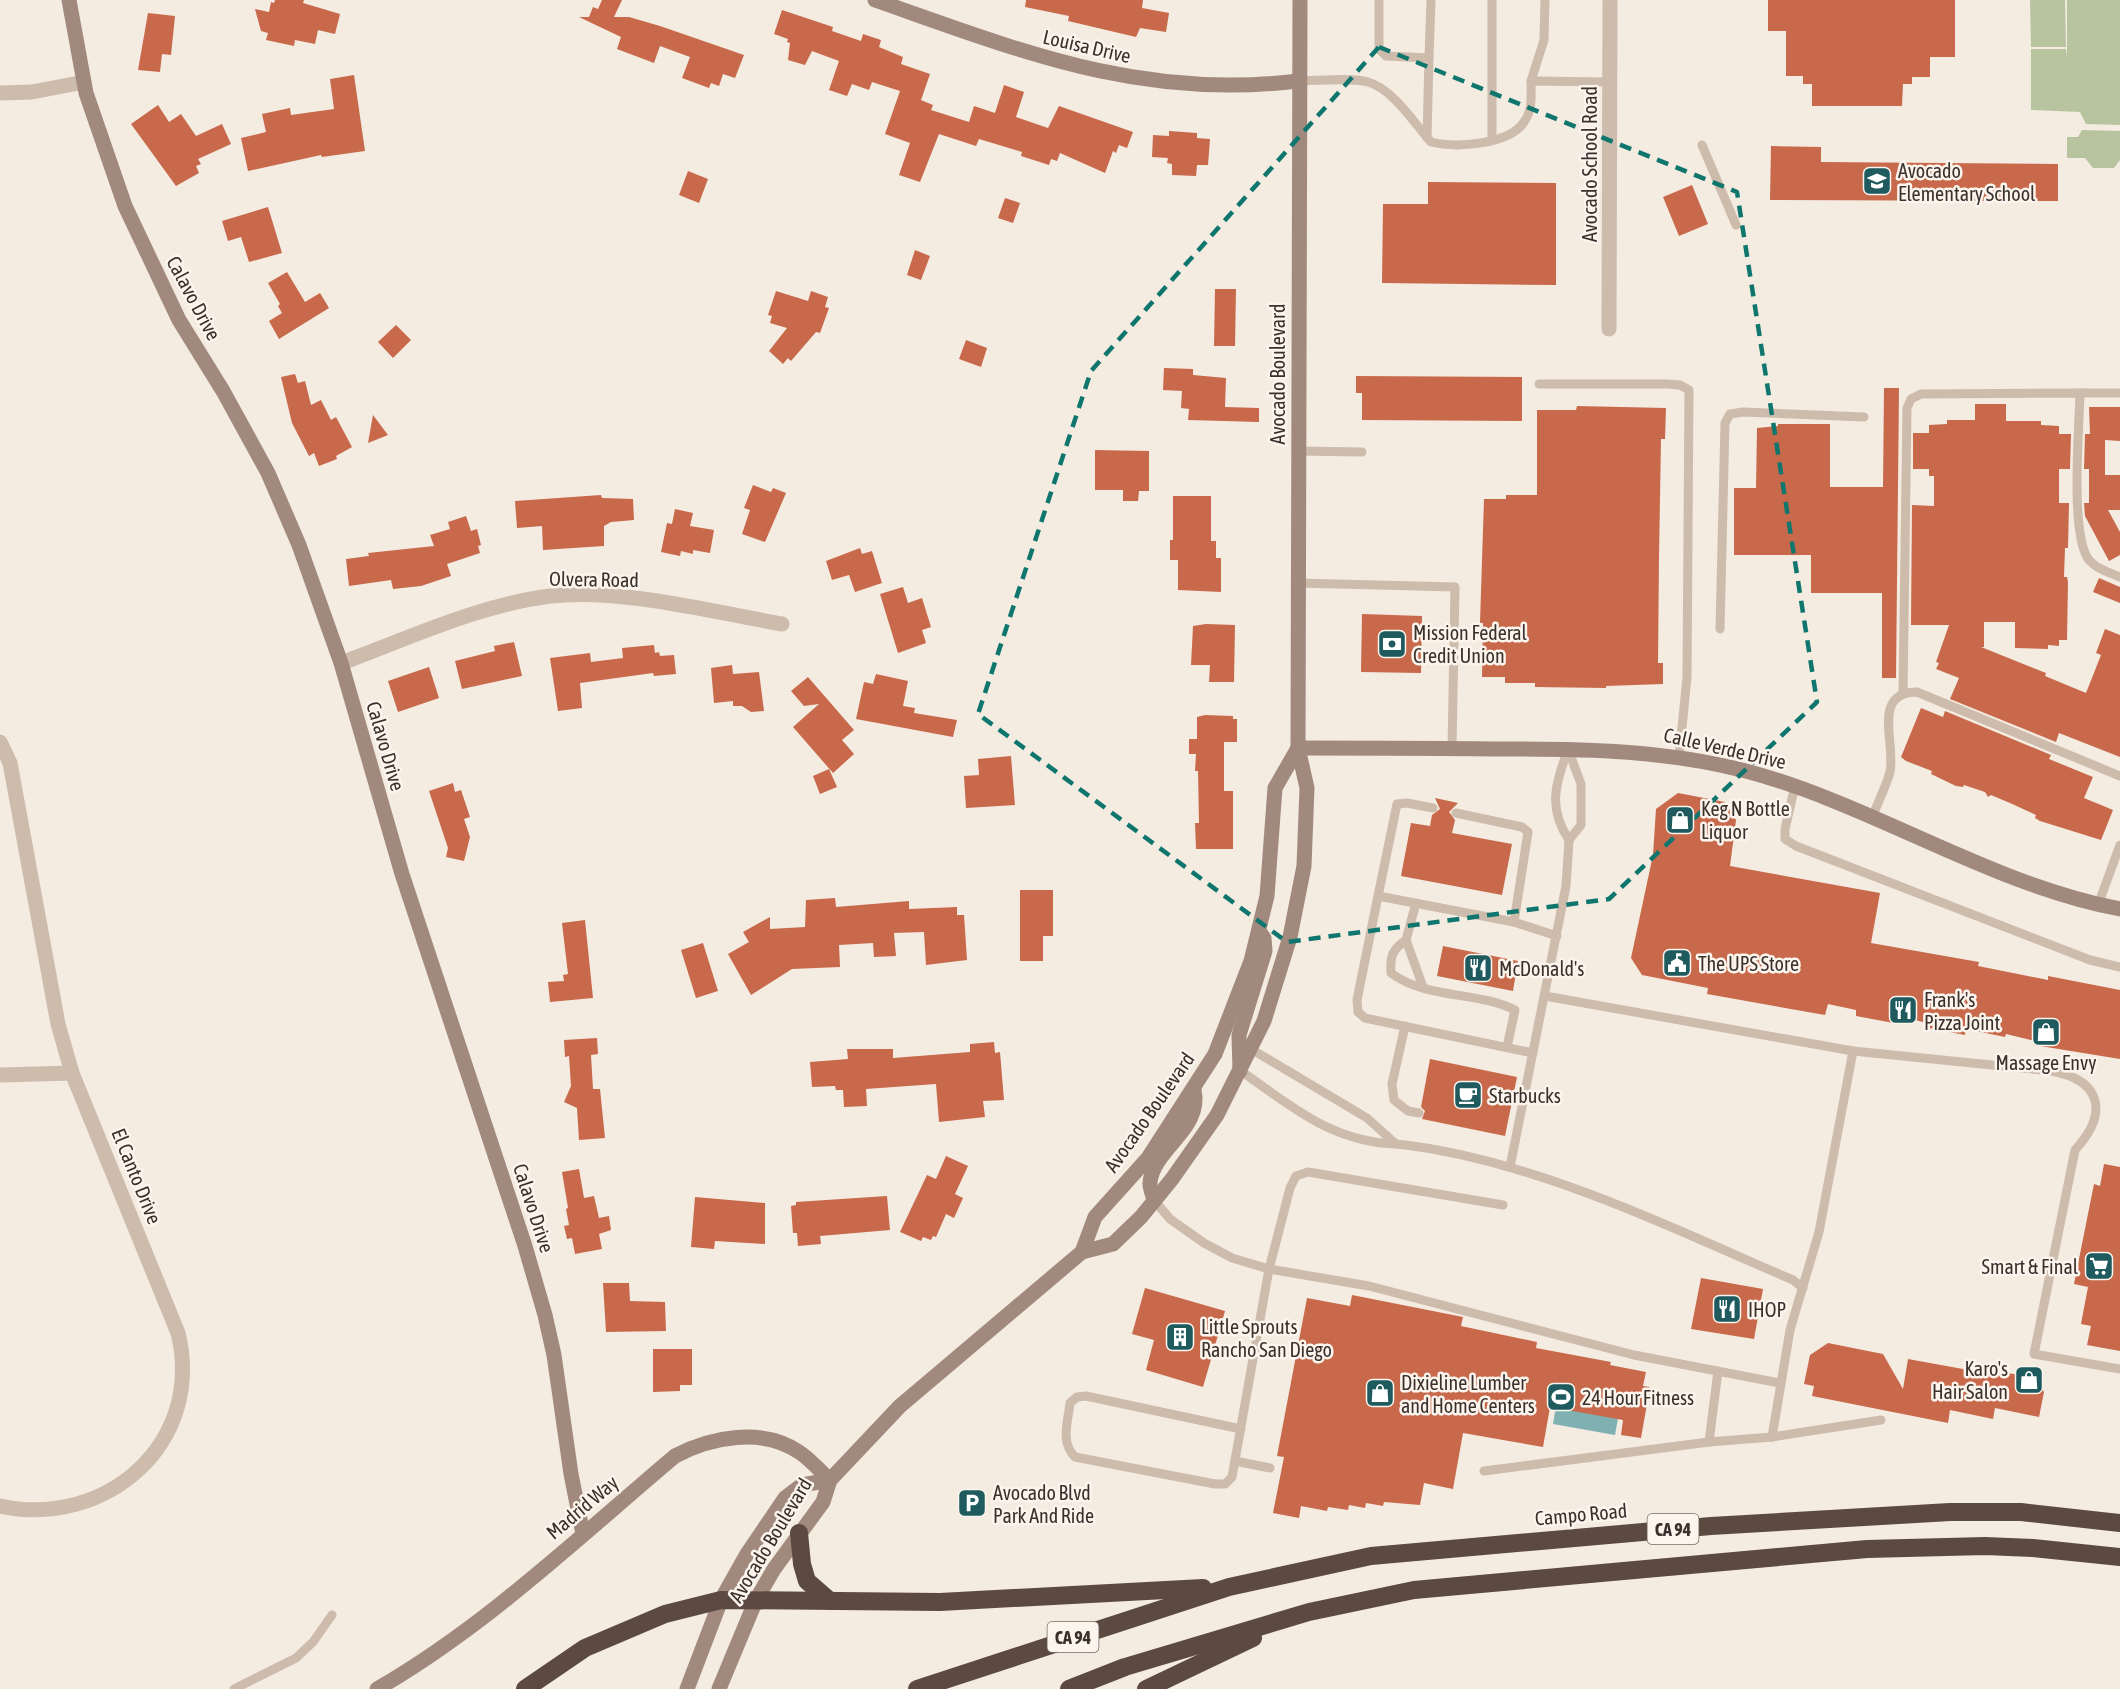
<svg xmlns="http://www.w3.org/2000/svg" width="2120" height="1689" font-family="'Asap Condensed',sans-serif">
<rect width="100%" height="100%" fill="#f4ebe1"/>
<g fill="#b8c4a0">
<path d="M2030,0H2065L2066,47H2031Z"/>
<path d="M2067,0H2120V125L2086,124L2080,112L2031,110V49H2066L2067,57Z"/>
<path d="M2082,130L2120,131V160L2114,168H2093L2085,158H2067V137H2078Z"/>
</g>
<path fill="#7fb0b2" d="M1556,1406L1618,1418L1615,1435L1553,1424Z"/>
<g fill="#c8694b">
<path d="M275,0H304L303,3L340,14L335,34L318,30L315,44L295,40L294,46L266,40L268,33L261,31L255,9L269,12L271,2L274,3Z"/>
<path d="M602,0H622L614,17H629L660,26L744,55L735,78L723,74L719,86L711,83L709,88L682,78L690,57L660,46L654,63L617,49L621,37L579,17H589L593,7L598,9Z"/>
<path d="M1026,0H1143L1142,8L1169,13L1166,32L1140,28L1136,37L1068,21L1069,16L1025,7Z"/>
<path d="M1768,0H1955V57H1930V77H1912V84H1903L1902,106H1812V84H1803V76H1786V31H1768Z"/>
<path d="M782,10L833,27L832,31L861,41L863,34L881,40L879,47L903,57L901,64L930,74L921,100L933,105L931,110L969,122L974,106L995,113L1004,85L1024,92L1016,117L1048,128L1059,106L1133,132L1127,148L1119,145L1116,153L1113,151L1105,173L1060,153L1057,161L1051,159L1049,165L1021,156L1022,152L979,139L976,146L939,134L920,182L899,175L910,143L885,134L900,91L872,82L869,90L852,84L847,96L829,90L839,61L812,51L805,65L788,60L790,43L787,42L788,39L774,34Z"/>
<path d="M148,13L175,16L171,55L162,54L160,72L138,70Z"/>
<path d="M354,75L365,151L322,157L321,155L248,171L241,138L266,132L262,114L290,108L291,115L334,109L330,79Z"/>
<path d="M158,105L169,122L181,114L196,136L222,124L231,144L198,159L201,164L196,166L199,173L176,186L131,124Z"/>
<path d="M1169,131L1197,133V138L1210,139L1208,165H1197L1196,176L1172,175V164L1167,163L1168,158L1152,157L1153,135L1169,136Z"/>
<path d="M1771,146L1821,147V162L2058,164V201L1770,200Z"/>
<path d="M688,171L708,179L699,203L679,195Z"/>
<path d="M1428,182L1556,183V285L1382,283L1383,204H1428Z"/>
<path d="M1692,185L1708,224L1679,236L1663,197Z"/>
<path d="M1005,198L1020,203L1013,223L998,218Z"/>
<path d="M268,207L282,253L249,262L241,237L228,241L222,221Z"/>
<path d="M915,250L930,256L921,280L907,275Z"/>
<path d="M287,272L305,302L320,293L329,308L279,339L269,321L282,313L278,306L280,304L268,283Z"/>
<path d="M1215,289H1236L1235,346H1214Z"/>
<path d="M776,291L808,301L811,291L828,297L825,307L829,308L820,333L816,332L791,361L788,358L783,364L769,351L787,328L770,323L772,316L768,315Z"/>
<path d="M396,325L411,340L393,358L378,342Z"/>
<path d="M966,340L987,348L981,367L959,359Z"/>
<path d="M1164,368L1193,369V375L1226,378L1225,407L1259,408V422L1188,420L1189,409L1181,408L1182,391L1163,390Z"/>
<path d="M295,374L298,383L305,381L311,405L321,400L331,420L336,417L352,447L336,456L337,459L319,466L314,453L309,456L292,423L281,377Z"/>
<path d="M1356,376L1522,377V421L1362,420V393H1356Z"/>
<path d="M1884,388H1899L1896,678H1882V593H1811V555H1734V488H1756L1757,428L1778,426V424H1830V487H1883Z"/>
<path d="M1975,404H2006V421H2041V425L2059,426V434H2071L2070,469H2059V503H2069L2068,548H2065L2064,577H2067L2068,582L2067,640H2059V646L2048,645V649L2015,648V622H1984V647H1981L2046,673L2045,676L2086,693L2101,655L2096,653L2105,629L2120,635V757L2059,733L2056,742L1950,699L1959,678L1936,669L1939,663L1936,662L1949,625H1911L1912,505L1934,506V476H1929V469H1913V433H1929V425L1947,424V420H1975Z"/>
<path d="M1577,406L1666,408L1665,439H1661L1659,557L1658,663H1663V684L1606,686V688L1535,687V683H1505V677H1482L1483,623H1480L1484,499H1506V495H1537V410H1576Z"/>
<path d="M2089,407H2120V441L2105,440V475H2120V510H2108L2120,532V555L2109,561L2085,516L2084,503H2089V469H2084L2085,434H2090Z"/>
<path d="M373,415L388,435L368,443Z"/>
<path d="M1095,450L1149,451V491H1139L1138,501H1123V490H1095Z"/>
<path d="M753,485L771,492L773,488L786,493L765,542L742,534L750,510L744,508Z"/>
<path d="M601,495L602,498L633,499L634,520L611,522L604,526V546L543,550L542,526L517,528L515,501Z"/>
<path d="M1173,496H1211V541H1216V558H1221V592L1178,590V560H1170V540H1173Z"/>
<path d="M675,509L693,513L690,526L714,530L710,553L693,550V554L681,551L680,556L661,552L667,523L672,524Z"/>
<path d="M466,516L471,531L477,529L481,545L478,546L480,553L447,564L451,576L421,586L393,589L391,580L349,586L346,559L369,556L368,553L434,546L430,535L450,529L448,522Z"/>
<path d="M860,548L862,554L872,551L882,583L855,592L849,575L832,580L826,561Z"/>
<path d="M2099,578L2120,587V603L2093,592Z"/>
<path d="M903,587L908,603L922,598L931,627L922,630L926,643L898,653L880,594Z"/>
<path d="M1362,614L1422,616L1421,673L1361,672Z"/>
<path d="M1206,624L1235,625L1234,682H1209L1210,665H1191L1193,626Z"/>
<path d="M514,642L522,676L462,689L455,661L495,651L494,646Z"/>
<path d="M654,645L655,653L659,652L660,656L674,655L676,674L654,676L653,673L580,683L582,708L558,711L550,658L590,653L591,662L623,658L622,648Z"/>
<path d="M732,665L733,674L759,672L764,711L751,712L742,706H733V701L714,703L711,668Z"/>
<path d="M429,667L439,698L398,712L388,681Z"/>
<path d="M876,674L908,681L903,706L915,708L914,713L957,720L953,737L856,719L864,682L873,684Z"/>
<path d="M808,677L854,730L842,740L854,754L833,773L793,727L819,704L804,706L791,691Z"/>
<path d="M1921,708L1943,717L1945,711L2051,755L2049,759L2093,777L2084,798L2113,810L2101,840L2040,821L2035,818L2036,815L2010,803L1991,795L1988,797L1985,792L1964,785L1963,787L1956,786L1931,774L1932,771L1906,761L1901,757Z"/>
<path d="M1205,715L1233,716V719H1237V742H1224V791H1233V849H1196L1195,823H1199L1198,771H1195L1196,754H1189V739H1197V717Z"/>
<path d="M1011,756L1015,805L966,808L964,776L979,775L978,759Z"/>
<path d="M829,769L837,787L820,794L813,776Z"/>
<path d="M453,783L455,792L461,790L470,817L464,819L470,837L464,861L446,857L448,848L429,791Z"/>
<path d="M1678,793L1725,802L1736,820L1730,866L1880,893L1871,943L1979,962L1978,966L2048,980V976L2120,990V1059L2034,1045L2035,1041L2006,1034L2005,1037L1966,1029L1965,1035L1929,1028L1930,1024L1901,1016L1899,1024L1856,1016V1010L1828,1004L1825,1015L1707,994L1708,988L1642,975L1631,958L1653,855L1656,809Z"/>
<path d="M1435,798L1458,803L1449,812L1455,820L1452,833L1512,844L1502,895L1401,876L1411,823L1430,826L1432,815L1440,809Z"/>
<path d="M1020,890H1053V936H1043V961H1020Z"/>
<path d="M835,898L836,907L909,901V909L957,907V915H964L967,960L926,965L924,932L894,933L896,956L874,957L873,943L839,945L840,967L792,969L751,995L728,954L749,942L743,932L770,917V929L805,927L806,900Z"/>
<path d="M585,920L593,998L550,1002L548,982L564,981L563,975L568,974L562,923Z"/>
<path d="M703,943L718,991L696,998L681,950Z"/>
<path d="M1443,946L1518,961L1513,991L1437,976Z"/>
<path d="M597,1038L598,1054L591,1055L593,1089H600L605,1138L579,1140L577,1108L564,1102L571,1086L569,1056L565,1057L564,1040Z"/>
<path d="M994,1042L995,1053L1000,1052L1004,1100L983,1101L985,1117L939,1122L936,1084L866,1089L867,1106L844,1107L843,1090H836L835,1086L812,1087L810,1062L848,1059L847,1049H893V1058L970,1052V1044Z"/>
<path d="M1430,1059L1517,1077L1505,1136L1422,1119L1425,1111L1421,1107Z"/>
<path d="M946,1156L968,1166L955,1194L963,1198L954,1218L946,1214L936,1237L933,1236L931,1240L923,1237L921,1241L900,1232L927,1175L936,1179Z"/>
<path d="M2104,1164L2120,1167V1351L2087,1345L2091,1326L2081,1324L2088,1287L2074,1284L2094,1184L2100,1186Z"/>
<path d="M579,1169L584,1198L594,1196L599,1218L609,1216L611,1230L599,1234L602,1249L575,1254L572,1238L567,1239L564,1226L569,1225L566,1209L568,1208L562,1172Z"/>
<path d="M887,1196L890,1230L820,1236L821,1244L798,1246L797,1233H793L791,1206L796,1205V1202Z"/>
<path d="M695,1197L765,1203V1244L715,1241L714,1249L691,1247Z"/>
<path d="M1701,1278L1763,1289L1754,1339L1691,1329Z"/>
<path d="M603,1283H629L630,1301L665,1302L666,1331L606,1332Z"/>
<path d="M1145,1288L1225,1311L1203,1387L1146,1370L1154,1340L1132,1334Z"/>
<path d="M1352,1295L1463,1317L1461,1326L1537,1342L1536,1348L1611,1362L1610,1365L1646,1372L1643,1386L1650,1387L1641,1438L1621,1435L1623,1420L1550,1407L1543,1447L1463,1433L1453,1489L1424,1483L1420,1505L1384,1502L1383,1506L1366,1503L1365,1508L1349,1505L1348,1510L1328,1507L1327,1511L1301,1506L1299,1518L1273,1513L1284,1457L1277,1456L1307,1298L1350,1306Z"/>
<path d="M1828,1343L1883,1354L1903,1389L1908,1359L1974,1371L1975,1369L2001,1374V1372L2034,1377L2044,1392L2039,1417L1995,1408L1993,1419L1950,1410L1948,1423L1812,1396L1814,1386L1804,1384L1810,1355Z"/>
<path d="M653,1349H692V1385H680V1391L653,1392Z"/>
</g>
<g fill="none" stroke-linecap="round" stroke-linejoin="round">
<g stroke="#cdbbac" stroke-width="9">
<path d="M1379,0V49L1386,56L1429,58L1427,138"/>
<path d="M1429,58L1431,0"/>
<path d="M1298,81C1318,81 1350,77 1368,82C1393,89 1414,123 1431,142C1455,148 1509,145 1524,122C1533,110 1531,95 1531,81L1610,82"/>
<path d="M1531,81L1544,40L1545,0"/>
<path d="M1492,139V0"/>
<path d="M1702,145L1736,225"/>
<path d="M1539,384H1667L1680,385L1689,390L1687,677L1679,758"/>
<path d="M2080,393H2120"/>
<path d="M1298,451L1362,452"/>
<path d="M1298,583L1455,587L1452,748"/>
<path d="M1720,629L1725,423L1730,414L1743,412L1864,417"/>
<path d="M1903,692L1907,408L1911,399L1921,394L2080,393C2079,430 2071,524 2086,555C2091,567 2108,572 2120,577"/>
<path d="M1568,749L1581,784V825L1569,840C1547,807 1556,784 1568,749Z"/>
<path d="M1795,786L1785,829V839L1796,846L2090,960L2120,967"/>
<path d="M1456,813L1522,827L1528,832L1514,922"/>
<path d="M1873,816C1878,801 1886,787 1890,772C1896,744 1871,692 1917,692L2120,776"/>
<path d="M1378,896L1397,804L1407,803L1433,808"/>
<path d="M1416,903L1406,940C1392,950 1390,956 1391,973C1425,999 1477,991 1515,1010L1507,1047"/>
<path d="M2098,905L2120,845"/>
<path d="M1406,940L1423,987"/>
<path d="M1545,996L1853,1051L1819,1232L1790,1330L1772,1437L1709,1442L1718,1371"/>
<path d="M1405,1026L1392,1084L1394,1100L1408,1111L1419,1113"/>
<path d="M1853,1051L2052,1071C2103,1081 2108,1114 2075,1150L2034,1354L2120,1369"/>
<path d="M1533,1053L1365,1018L1358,1012L1357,1000L1378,896L1514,922L1557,936"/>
<path d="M1241,1071C1291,1106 1332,1142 1396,1144L1367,1118L1251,1049"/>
<path d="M1396,1144C1530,1158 1669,1227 1793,1280L1803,1288"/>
<path d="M1510,1167L1566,886L1569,840"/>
<path d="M1154,1200L1170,1219L1204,1243L1232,1258L1269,1269L1369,1286L1634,1355L1780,1383"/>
<path d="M1241,1429L1086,1396L1077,1397L1070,1403C1068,1422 1060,1442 1075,1457L1215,1484H1225L1232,1477L1269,1269L1290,1188L1296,1176L1308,1172L1503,1205"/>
<path d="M1772,1437L1881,1420"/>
<path d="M1235,1461L1270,1468"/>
<path d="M1484,1471L1709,1442"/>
<path d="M234,1689L296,1658L313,1642L332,1615"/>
</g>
<g stroke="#cdbbac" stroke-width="15">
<path d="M0,93L32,92L84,82"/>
<path d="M1609,329L1610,0"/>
<path d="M341,663C407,639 481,604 551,596C620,588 713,612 782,624"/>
<path d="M0,742L10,763L58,1024L72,1073L178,1333C205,1443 106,1529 0,1506"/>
<path d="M0,1075L72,1073"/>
</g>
<g stroke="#a18a7d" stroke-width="15">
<path d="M69,0L86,93L125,206L179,320L223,391L268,473L299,545L341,663L402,874L525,1246L545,1315L554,1355L571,1474L583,1534"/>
<path d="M875,0C1021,51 1140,100 1298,81"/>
<path d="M1298,748C1366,748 1434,748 1502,749C1585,749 1665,750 1746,771C1874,805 1989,884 2120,909"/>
<path d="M1240,1071L1239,1035L1265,951L1264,938L1259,931"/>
<path d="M1154,1200C1153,1195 1149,1187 1150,1182C1154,1148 1203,1129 1194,1090"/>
<path d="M1082,1252L1095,1217L1148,1158L1215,1054L1251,961L1267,896L1275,788L1298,748"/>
<path d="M377,1689C486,1626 579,1537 675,1456C711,1437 762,1427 799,1452C810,1459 820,1471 830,1480"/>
<path d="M687,1689L721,1600L747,1554L785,1498L802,1485L830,1480"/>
<path d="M719,1689L756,1600L774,1569L823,1502L830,1480L900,1406L1082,1252L1113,1244L1141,1217L1172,1179L1217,1115L1264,1021L1290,937L1304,866L1307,788L1298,748L1300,0"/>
</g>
<g stroke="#5c4a42" stroke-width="18">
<path d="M799,1533L802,1564L807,1581L830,1601"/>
<path d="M525,1689L585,1648L665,1614L721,1600L940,1602L1203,1588"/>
<path d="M917,1689L1229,1587L1371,1556L1711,1526L1950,1512H2021L2120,1523"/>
<path d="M1069,1689L1125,1667L1309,1612L1414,1590L1867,1549L1985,1546L2033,1548L2120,1557"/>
<path d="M1146,1689L1253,1638"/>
</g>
</g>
<path fill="none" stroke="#0f766e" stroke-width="4.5" stroke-dasharray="12 8" stroke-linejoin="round" d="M1379,47L1737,192L1817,702L1609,899L1287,942L978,714L1091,371Z"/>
<defs>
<g id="school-square" transform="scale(1.5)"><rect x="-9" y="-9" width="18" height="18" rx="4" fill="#1f5a5e" stroke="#fbf5ee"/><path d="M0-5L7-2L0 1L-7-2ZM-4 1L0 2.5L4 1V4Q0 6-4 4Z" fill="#fff"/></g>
<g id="bank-square" transform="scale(1.5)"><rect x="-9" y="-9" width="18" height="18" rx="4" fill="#1f5a5e" stroke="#fbf5ee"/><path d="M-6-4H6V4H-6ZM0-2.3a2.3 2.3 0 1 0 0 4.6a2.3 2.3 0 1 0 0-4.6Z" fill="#fff"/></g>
<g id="shop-square" transform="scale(1.5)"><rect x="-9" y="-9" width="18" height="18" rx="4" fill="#1f5a5e" stroke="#fbf5ee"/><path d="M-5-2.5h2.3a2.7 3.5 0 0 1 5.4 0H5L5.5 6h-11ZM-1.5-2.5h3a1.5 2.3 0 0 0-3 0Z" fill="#fff"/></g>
<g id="civic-square" transform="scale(1.5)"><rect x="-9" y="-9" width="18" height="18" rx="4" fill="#1f5a5e" stroke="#fbf5ee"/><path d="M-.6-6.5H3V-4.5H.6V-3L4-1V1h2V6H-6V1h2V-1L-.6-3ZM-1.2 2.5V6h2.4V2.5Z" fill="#fff"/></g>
<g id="restaurant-square" transform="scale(1.5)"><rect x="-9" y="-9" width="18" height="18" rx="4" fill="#1f5a5e" stroke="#fbf5ee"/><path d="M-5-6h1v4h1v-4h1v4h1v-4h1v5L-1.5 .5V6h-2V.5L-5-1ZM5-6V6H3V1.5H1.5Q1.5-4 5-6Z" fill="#fff"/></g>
<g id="cafe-square" transform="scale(1.5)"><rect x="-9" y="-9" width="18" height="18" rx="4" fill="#1f5a5e" stroke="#fbf5ee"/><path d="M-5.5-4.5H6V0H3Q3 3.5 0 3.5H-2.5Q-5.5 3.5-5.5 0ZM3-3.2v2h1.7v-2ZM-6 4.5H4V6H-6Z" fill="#fff"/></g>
<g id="supermarket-square" transform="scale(1.5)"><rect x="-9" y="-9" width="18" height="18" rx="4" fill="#1f5a5e" stroke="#fbf5ee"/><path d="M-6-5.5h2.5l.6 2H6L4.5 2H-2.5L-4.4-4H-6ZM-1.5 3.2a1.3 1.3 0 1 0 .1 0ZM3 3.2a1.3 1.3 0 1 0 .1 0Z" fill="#fff"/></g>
<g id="building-square" transform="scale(1.5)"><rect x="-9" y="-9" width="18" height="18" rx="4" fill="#1f5a5e" stroke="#fbf5ee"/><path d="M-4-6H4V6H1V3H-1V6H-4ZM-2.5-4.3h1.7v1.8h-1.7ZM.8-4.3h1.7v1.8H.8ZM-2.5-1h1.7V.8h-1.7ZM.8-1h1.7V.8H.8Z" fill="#fff"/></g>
<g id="stadium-square" transform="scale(1.5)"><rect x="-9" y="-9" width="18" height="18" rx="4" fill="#1f5a5e" stroke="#fbf5ee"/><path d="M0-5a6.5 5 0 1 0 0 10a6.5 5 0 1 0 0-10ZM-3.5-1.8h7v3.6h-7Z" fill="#fff"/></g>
<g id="parking-square" transform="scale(1.5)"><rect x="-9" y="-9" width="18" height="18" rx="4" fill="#1f5a5e" stroke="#fbf5ee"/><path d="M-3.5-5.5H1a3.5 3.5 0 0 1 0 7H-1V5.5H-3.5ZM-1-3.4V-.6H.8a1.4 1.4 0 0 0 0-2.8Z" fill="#fff"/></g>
</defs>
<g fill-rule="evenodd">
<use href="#school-square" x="1877" y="181"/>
<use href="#bank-square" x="1392" y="644"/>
<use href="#shop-square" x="1680" y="820"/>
<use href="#civic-square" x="1677" y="963"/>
<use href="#restaurant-square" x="1478" y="968"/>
<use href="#restaurant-square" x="1903" y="1010"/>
<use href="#shop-square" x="2046" y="1032"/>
<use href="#cafe-square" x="1468" y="1095"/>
<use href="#supermarket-square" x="2099" y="1266"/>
<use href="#restaurant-square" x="1727" y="1309"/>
<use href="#building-square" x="1180" y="1337"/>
<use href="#shop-square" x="2029" y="1380"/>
<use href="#shop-square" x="1380" y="1393"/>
<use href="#stadium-square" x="1561" y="1397"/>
<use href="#parking-square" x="972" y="1503"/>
</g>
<g text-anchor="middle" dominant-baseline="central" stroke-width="5" stroke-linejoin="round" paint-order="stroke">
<g fill="#fbf5ee" stroke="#756b66" stroke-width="1.5">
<rect x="1647.5" y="1514" width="51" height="30" rx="4.5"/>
<rect x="1047.5" y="1622" width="51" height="30" rx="4.5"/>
</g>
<g font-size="18" font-weight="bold" fill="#3b302b">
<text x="1673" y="1529">CA 94</text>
<text x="1073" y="1637">CA 94</text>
</g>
<g font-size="20" fill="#3b302b" stroke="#fbf5ee">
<text transform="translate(1087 46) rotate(13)">Louisa Drive</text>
<text transform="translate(1589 164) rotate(-90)">Avocado School Road</text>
<text transform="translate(194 298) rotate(62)">Calavo Drive</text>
<text transform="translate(1277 374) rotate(-90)">Avocado Boulevard</text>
<text transform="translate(594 579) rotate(1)">Olvera Road</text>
<text transform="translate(386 746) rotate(74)">Calavo Drive</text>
<text transform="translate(1725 748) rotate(13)">Calle Verde Drive</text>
<text transform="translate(1149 1112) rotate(-55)">Avocado Boulevard</text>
<text transform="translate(137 1176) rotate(68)">El Canto Drive</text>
<text transform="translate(534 1208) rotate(72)">Calavo Drive</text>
<text transform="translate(582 1507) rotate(-40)">Madrid Way</text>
<text transform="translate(1581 1514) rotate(-5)">Campo Road</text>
<text transform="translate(770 1540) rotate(-59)">Avocado Boulevard</text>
</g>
<g font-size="20" fill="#3b302b" stroke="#fbf5ee" text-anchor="start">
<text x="1898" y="170">Avocado<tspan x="1898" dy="23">Elementary School</tspan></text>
<text x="1413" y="632">Mission Federal<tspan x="1413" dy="23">Credit Union</tspan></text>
<text x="1701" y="808">Keg N Bottle<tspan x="1701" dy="23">Liquor</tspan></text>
<text x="1698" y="963">The UPS Store</text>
<text x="1499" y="968">McDonald's</text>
<text x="1924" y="999">Frank's<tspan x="1924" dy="23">Pizza Joint</tspan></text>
<text x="2046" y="1062" text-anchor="middle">Massage Envy</text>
<text x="1489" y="1095">Starbucks</text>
<text x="2078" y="1266" text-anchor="end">Smart &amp; Final</text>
<text x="1748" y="1309">IHOP</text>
<text x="1201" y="1326">Little Sprouts<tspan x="1201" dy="23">Rancho San Diego</tspan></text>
<text x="2008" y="1368" text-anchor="end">Karo's<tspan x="2008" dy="23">Hair Salon</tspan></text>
<text x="1401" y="1382">Dixieline Lumber<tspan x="1401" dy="23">and Home Centers</tspan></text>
<text x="1582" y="1397">24 Hour Fitness</text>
<text x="993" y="1492">Avocado Blvd<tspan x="993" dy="23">Park And Ride</tspan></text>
</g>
</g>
</svg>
